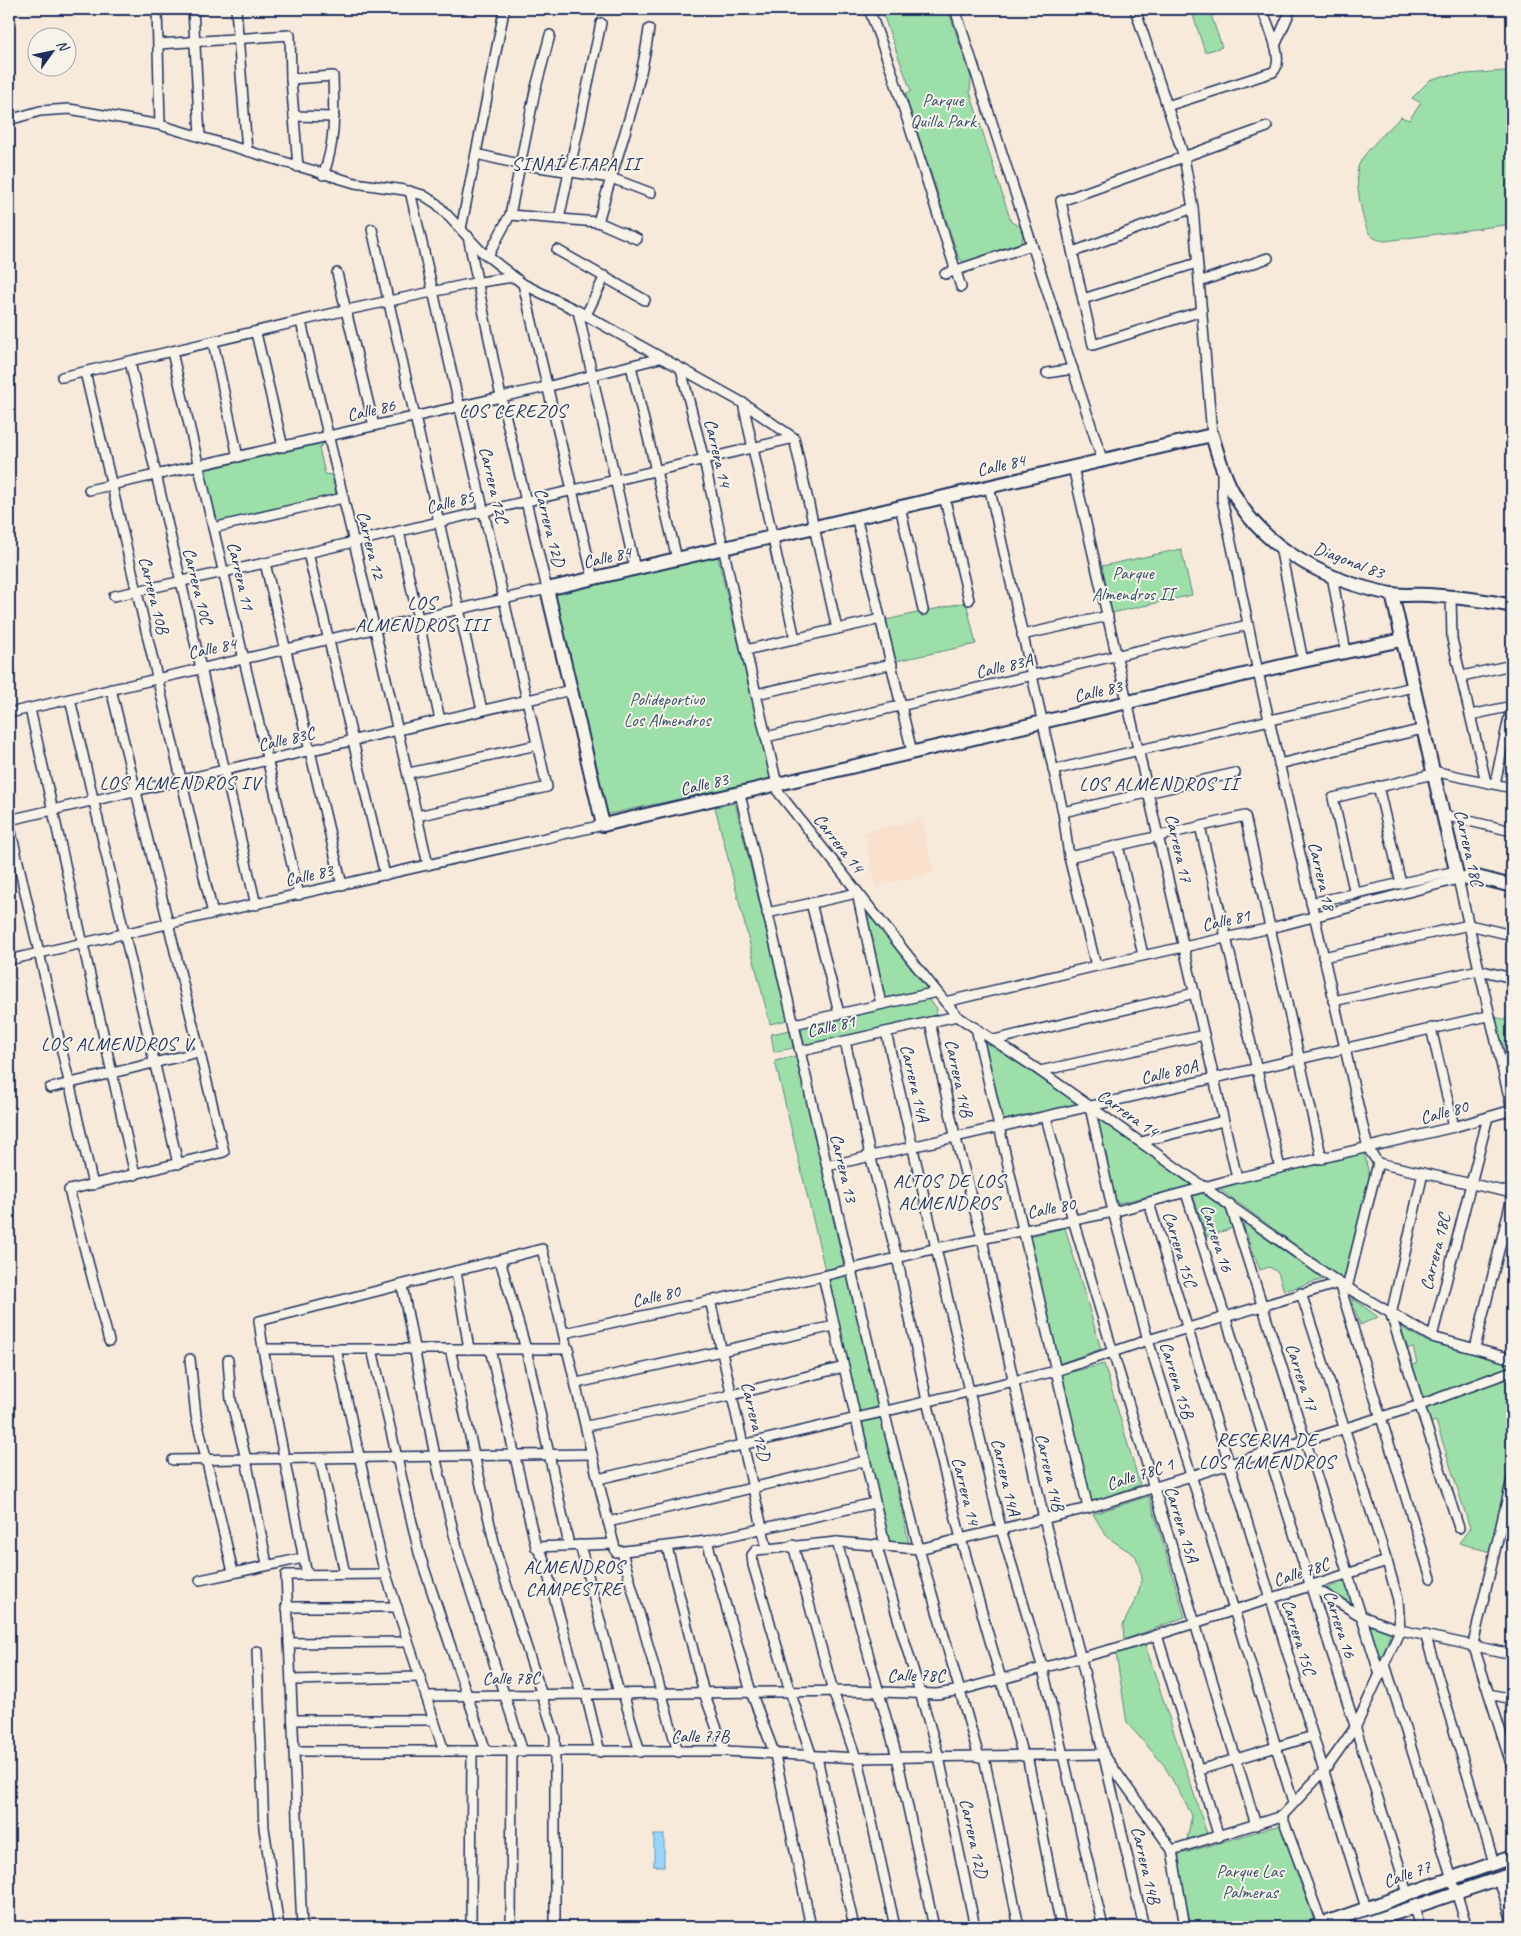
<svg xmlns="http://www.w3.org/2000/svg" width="1521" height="1936" font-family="Caveat,sans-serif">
<rect width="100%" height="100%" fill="#f7eadb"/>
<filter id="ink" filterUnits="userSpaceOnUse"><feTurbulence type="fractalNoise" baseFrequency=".02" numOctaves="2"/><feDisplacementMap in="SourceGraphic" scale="10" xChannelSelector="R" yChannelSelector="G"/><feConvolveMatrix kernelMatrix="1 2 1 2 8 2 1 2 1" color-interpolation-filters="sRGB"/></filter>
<g filter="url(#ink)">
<path fill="#f8e0cc" d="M921,820L934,873L876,886L864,832Z"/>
<g fill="#9ddfa9" stroke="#5c8784">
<path d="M881,9H948L971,78L970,92L1011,222L1021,227L1023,235L1022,242L965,262L959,259L905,94L911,91Z"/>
<path d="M1191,9H1209L1222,47L1205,52Z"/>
<path d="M1504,71L1512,74V224L1385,241C1379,240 1373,239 1369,233C1362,223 1355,179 1358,167C1363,152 1389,129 1401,117L1409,120L1421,103L1412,98L1430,80L1443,76Z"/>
<path d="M324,443L319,448L325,474L332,475L336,495L218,524L204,470Z"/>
<path d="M1181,549L1192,595L1112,613L1102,566Z"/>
<path d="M717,554L771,779L605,815L554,592Z"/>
<path d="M966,602L976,644L896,661L886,620Z"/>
<path d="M735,803L788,1020L770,1024L715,807Z"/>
<path d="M866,910L927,989L883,998Z"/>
<path d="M928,999L937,1008L936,1015L804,1045L801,1027Z"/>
<path d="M1494,1017L1512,1021V1094Z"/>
<path d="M790,1030L793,1048L774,1052L771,1034Z"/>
<path d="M983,1040L1079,1104L1002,1120Z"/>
<path d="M796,1056L844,1266L825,1270L775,1061Z"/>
<path d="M1097,1117L1192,1186L1115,1204Z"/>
<path d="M1364,1153L1370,1178L1346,1282L1218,1188Z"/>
<path d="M1202,1193L1230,1213L1235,1227L1207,1237L1193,1196Z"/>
<path d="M1242,1222L1324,1279L1284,1291L1278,1272L1269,1267L1260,1270Z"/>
<path d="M1065,1228L1101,1349L1058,1364L1030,1236Z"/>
<path d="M847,1276L878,1407L859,1411L828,1279Z"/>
<path d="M1351,1297L1378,1317L1360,1325Z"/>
<path d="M1401,1327L1426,1341L1512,1363V1468L1490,1552L1459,1543L1470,1528L1436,1421L1430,1423L1412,1366L1417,1363L1413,1347L1407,1349Z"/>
<path d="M1104,1364L1140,1485L1092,1502L1059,1375Z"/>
<path d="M881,1418L909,1543L888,1542L862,1421Z"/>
<path d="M1149,1496L1185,1617L1124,1640L1123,1625L1138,1594L1142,1577L1136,1556L1107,1537L1093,1514Z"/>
<path d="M1345,1581L1354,1609L1320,1591Z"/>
<path d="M1367,1624L1391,1631L1381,1664Z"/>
<path d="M1145,1644L1207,1834L1187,1839L1192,1815L1164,1765L1127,1723L1116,1653Z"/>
<path d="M1280,1825L1315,1923L1303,1927H1192L1189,1924L1175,1860L1181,1854Z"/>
</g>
<rect fill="#99d6fa" stroke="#6793bc" x="654" y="1835" width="10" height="31"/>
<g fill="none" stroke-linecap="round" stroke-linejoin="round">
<g stroke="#1b2f5e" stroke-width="12">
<g id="street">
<path d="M157,9L160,125"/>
<path d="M193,9L200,137"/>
<path d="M236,9L247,151"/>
<path d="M869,9L892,72L961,287"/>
<path d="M955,9L1102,459"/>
<path d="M1135,9L1184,157L1193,208L1212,435"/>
<path d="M159,44L290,35L291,79L298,167"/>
<path d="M1275,46L1291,9"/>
<path d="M291,79L333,76C334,110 336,143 323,175"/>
<path d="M1167,106L1273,72C1286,60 1267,24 1262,9"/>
<path d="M294,116L334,117"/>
<path d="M9,120L40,111L69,109L160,125L355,183L404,190L423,195L437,204L481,251L523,284L578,311L743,403L794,438"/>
<path d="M476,154L519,164L611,178L651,193"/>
<path d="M410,191L547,787L417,816"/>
<path d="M510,215L598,222L637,239"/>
<path d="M559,219L601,23"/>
<path d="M598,222C616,158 640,95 649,29"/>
<path d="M372,229L482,710"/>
<path d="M461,229L504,11"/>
<path d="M557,250L645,300"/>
<path d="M1073,252L1193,208"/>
<path d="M488,256L510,215L535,91L550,35"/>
<path d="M337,273L374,426"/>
<path d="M945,274L1032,245"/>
<path d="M1199,282L1268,258"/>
<path d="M523,284L593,578"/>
<path d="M1083,299L1197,263"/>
<path d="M578,311L635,569"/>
<path d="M1202,311L1093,345L1061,201L1267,127"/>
<path d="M586,315L605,276"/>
<path d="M301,322L375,630L428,865"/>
<path d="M256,333L283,447"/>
<path d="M213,342L238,457"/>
<path d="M172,352L299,895"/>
<path d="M130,362L256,905"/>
<path d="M631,366L677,559"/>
<path d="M681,369L704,460L741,629L779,793L937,992L957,1016L1040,1071L1339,1283L1432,1337L1512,1359"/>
<path d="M85,372L213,914"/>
<path d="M1047,373L1073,369"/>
<path d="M62,377L347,310L474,283L513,277"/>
<path d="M743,403L795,639"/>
<path d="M794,438L837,629"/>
<path d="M1073,467L1237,1178"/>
<path d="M1222,474V499L1258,672L1368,1148L1378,1163L1347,1288"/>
<path d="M989,486L1063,812L1069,857L1096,966"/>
<path d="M89,490L546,387L660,358"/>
<path d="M944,496L969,600"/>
<path d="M900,506L923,610"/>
<path d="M856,516L912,752"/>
<path d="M213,528L343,498"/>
<path d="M399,531L440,720"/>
<path d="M1280,547L1303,661"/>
<path d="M308,553L385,875"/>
<path d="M265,563L342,885"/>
<path d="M1332,576L1346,652"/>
<path d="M114,596L265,563L794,438"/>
<path d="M1451,596L1452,639L1486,782"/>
<path d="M1022,635L1108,616"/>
<path d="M746,650L881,619"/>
<path d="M1462,676L1512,665"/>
<path d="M756,694L892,664"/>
<path d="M70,699L178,1164"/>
<path d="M30,709L135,1175"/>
<path d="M9,713L547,589L501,397L468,236"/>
<path d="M1471,715L1512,706"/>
<path d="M766,737L1248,625"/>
<path d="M1279,764L1423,729"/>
<path d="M1053,770L1413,687"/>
<path d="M1433,771L1512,788"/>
<path d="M409,773L537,745"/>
<path d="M1495,784L1512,703"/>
<path d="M1378,786L1401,884"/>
<path d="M740,794L884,1411L919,1549L979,1757"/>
<path d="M1063,812L1235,773"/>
<path d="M1443,815L1512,831"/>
<path d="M9,820L571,690"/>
<path d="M9,823L93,1185"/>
<path d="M1200,826L1280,1168"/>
<path d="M1118,845L1143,955"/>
<path d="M1069,857L1245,816L1322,1159"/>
<path d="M1355,894L1333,798L1433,774"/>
<path d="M811,903L839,1013"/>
<path d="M1311,903L1456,871"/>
<path d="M767,913L857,893L881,1004"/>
<path d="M1323,957L1469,925L1512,935"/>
<path d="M13,959L603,825"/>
<path d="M1333,1001L1479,970L1512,978"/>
<path d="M945,1002L1096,966L1271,928L1458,879L1512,1110"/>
<path d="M930,1022L955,1135L982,1238L1044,1519L1081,1659L1144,1927"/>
<path d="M794,1024L937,992"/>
<path d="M976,1028L1088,1508"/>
<path d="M1431,1028L1454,1127"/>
<path d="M886,1032L1001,1529L1043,1669L1103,1927"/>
<path d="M994,1040L1195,993"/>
<path d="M845,1041L870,1155L897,1257L927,1401L961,1539L1023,1756"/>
<path d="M801,1051L957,1016"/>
<path d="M1040,1071L1204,1035"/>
<path d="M50,1088L199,1052"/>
<path d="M1090,1107L1113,1212L1148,1340L1234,1610L1293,1802"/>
<path d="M1046,1117L1073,1220L1256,1825"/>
<path d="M1141,1142L1223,1121"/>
<path d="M1378,1163L1512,1193"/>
<path d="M827,1166L1488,1016"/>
<path d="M1423,1173L1391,1315L1459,1528"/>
<path d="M1186,1193L1408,1893"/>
<path d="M1149,1203L1366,1908"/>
<path d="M1230,1204L1380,1675"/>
<path d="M500,1260L526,1349L569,1545"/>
<path d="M456,1271L469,1349"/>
<path d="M823,1276L885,1545"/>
<path d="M402,1285L435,1456L459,1555L523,1752"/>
<path d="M710,1300L767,1549"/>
<path d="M565,1333L823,1276L937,1248L1113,1212L1237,1178L1454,1127L1512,1110"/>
<path d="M1432,1337L1488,1117"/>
<path d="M109,1341L69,1190L224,1152L111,689"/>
<path d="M1475,1348L1512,1197"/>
<path d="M263,1349L307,1575"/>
<path d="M336,1349L382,1562L444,1751"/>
<path d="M372,1349L419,1553L486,1751"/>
<path d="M450,1349L497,1555L555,1736V1927"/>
<path d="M490,1349L536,1547L543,1557L581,1694"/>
<path d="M569,1349H263L259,1321L542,1249C569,1350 590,1452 616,1552L707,1541L874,1503"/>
<path d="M190,1359L196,1416L233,1572"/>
<path d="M228,1360L231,1400L246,1459L267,1564"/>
<path d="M577,1383L834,1326"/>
<path d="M587,1426L732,1395L844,1367"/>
<path d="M320,1458L345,1574"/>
<path d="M173,1460L592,1454"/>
<path d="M598,1479L1056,1371L1148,1340L1339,1283L1431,1578"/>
<path d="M1512,1479L1473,1644L1512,1767"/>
<path d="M608,1522L865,1461"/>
<path d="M707,1541L751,1692L775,1755L811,1927"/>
<path d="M837,1542L897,1757L934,1927"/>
<path d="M876,1544L939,1757L975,1927"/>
<path d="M580,1545L619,1693"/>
<path d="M793,1545L833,1691L856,1758"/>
<path d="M536,1547L614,1544"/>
<path d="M667,1547L704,1693L725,1751"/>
<path d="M622,1552L678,1752"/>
<path d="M200,1580L303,1558"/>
<path d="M1311,1586L1361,1616L1400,1630L1512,1654"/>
<path d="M286,1607H397"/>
<path d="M1425,1634L1494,1863"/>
<path d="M1157,1635L1219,1837"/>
<path d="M289,1643L408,1642"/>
<path d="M257,1651L264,1828L279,1927"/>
<path d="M1385,1664L1467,1927"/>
<path d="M291,1680L420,1677"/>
<path d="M623,1693L640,1752"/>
<path d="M586,1694L600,1752"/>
<path d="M1489,1694L1512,1699"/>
<path d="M426,1696L853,1691L937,1694L961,1690L1120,1647L1387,1561"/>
<path d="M293,1720H434"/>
<path d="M295,1751H725L858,1758L1104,1754"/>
<path d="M1027,1755L1061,1927"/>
<path d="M812,1757L790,1691L753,1565L752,1555L756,1550L837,1542L919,1549L1088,1508L1420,1405L1512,1371"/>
<path d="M817,1757L854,1927"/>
<path d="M984,1757L1019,1927"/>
<path d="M858,1758L895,1927"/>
<path d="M1107,1759L1172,1850L1185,1927"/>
<path d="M1199,1770L1313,1736"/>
<path d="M1282,1816L1322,1924"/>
<path d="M1172,1850L1282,1816L1324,1771L1356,1726L1400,1630L1398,1600L1387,1561L1301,1293"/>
<path d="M1499,1879L1512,1921"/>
<path d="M1414,1908L1420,1927"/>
<path d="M302,1927L286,1575L386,1574"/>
<path d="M471,1927L472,1752"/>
<path d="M511,1927L512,1751"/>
</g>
</g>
<g stroke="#1b2f5e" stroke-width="16">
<g id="secondary">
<path d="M1392,594L1458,879L1477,877L1512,886"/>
<path d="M1402,640L1303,661L603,825L547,589L1212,435C1218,455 1223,474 1233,492C1263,550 1330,582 1391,594C1403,596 1417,594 1429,595C1457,597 1485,600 1512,606"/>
<path d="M1314,1927L1512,1857"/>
<path d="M1355,1927L1512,1874"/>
</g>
</g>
<use href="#street" stroke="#f7f3e8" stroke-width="9"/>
<use href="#secondary" stroke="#f7f3e8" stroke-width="12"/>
</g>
</g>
<g text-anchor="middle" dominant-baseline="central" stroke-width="4" stroke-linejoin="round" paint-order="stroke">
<g font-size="18" fill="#35526d" stroke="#f7f3e8">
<text x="943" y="100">Parque<tspan x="943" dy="21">Quilla Park</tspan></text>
<text x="1133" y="573">Parque<tspan x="1133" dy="21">Almendros II</tspan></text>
<text x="667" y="699">Polideportivo<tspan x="667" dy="21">Los Almendros</tspan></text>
<text x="1250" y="1871">Parque Las<tspan x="1250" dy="21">Palmeras</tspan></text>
</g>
<g font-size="18" fill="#1b2f5e" stroke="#f7f3e8">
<text transform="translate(371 410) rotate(-13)">Calle 86</text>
<text transform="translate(718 453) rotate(77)">Carrera 14</text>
<text transform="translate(1001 465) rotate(-13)">Calle 84</text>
<text transform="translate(494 485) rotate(77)">Carrera 12C</text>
<text transform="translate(450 502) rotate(-14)">Calle 85</text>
<text transform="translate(550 527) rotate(76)">Carrera 12D</text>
<text transform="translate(371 545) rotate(76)">Carrera 12</text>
<text transform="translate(607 557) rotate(-13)">Calle 84</text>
<text transform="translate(1349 560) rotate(21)">Diagonal 83</text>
<text transform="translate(241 576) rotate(77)">Carrera 11</text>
<text transform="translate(198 586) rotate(76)">Carrera 10C</text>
<text transform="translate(154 595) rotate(76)">Carrera 10B</text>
<text transform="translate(212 648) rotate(-12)">Calle 84</text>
<text transform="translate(1004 666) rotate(-13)">Calle 83A</text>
<text transform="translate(1098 691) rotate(-13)">Calle 83</text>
<text transform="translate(286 739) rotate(-13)">Calle 83C</text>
<text transform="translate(704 784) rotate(-13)">Calle 83</text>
<text transform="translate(839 843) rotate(52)">Carrera 14</text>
<text transform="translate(1179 848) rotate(77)">Carrera 17</text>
<text transform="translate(1469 848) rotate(77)">Carrera 18C</text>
<text transform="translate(309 875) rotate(-13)">Calle 83</text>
<text transform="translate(1322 876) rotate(77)">Carrera 18</text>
<text transform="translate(1226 920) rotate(-13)">Calle 81</text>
<text transform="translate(831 1026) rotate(-13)">Calle 81</text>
<text transform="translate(1169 1072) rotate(-13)">Calle 80A</text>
<text transform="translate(959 1078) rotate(78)">Carrera 14B</text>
<text transform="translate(915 1083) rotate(77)">Carrera 14A</text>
<text transform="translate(1444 1112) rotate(-15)">Calle 80</text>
<text transform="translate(1128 1113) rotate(35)">Carrera 14</text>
<text transform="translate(844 1168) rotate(77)">Carrera 13</text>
<text transform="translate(1051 1208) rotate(-11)">Calle 80</text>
<text transform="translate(1217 1238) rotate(72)">Carrera 16</text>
<text transform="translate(1180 1249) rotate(73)">Carrera 15C</text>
<text transform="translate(1435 1252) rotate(-76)">Carrera 18C</text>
<text transform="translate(656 1296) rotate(-13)">Calle 80</text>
<text transform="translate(1302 1377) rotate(72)">Carrera 17</text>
<text transform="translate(1177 1380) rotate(73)">Carrera 15B</text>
<text transform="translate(756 1421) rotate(77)">Carrera 12D</text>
<text transform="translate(1050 1472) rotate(77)">Carrera 14B</text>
<text transform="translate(1140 1474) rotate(-18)">Calle 78C 1</text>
<text transform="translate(1006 1477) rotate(77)">Carrera 14A</text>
<text transform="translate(966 1491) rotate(76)">Carrera 14</text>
<text transform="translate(1182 1524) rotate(73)">Carrera 15A</text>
<text transform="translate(1301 1572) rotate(-18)">Calle 78C</text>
<text transform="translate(1340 1624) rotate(72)">Carrera 16</text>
<text transform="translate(1299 1637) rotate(73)">Carrera 15C</text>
<text x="916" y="1675">Calle 78C</text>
<text transform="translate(511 1678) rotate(-1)">Calle 78C</text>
<text x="700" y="1736">Calle 77B</text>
<text transform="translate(974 1838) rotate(78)">Carrera 12D</text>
<text transform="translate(1146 1865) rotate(77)">Carrera 14B</text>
<text transform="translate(1407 1874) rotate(-20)">Calle 77</text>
</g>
<g font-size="19" letter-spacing="1" fill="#1b2f5e" stroke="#f7f3e8">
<text x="576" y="164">SINAÍ ETAPA II</text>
<text x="513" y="411">LOS CEREZOS</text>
<text x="422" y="603">LOS<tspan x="422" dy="22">ALMENDROS III</tspan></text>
<text x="180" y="783">LOS ALMENDROS IV</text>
<text x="1159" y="784">LOS ALMENDROS II</text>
<text x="117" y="1044">LOS ALMENDROS V</text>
<text x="949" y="1181">ALTOS DE LOS<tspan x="949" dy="22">ALMENDROS</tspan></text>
<text x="1267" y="1440">RESERVA DE<tspan x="1267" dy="22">LOS ALMENDROS</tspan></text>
<text x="574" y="1567">ALMENDROS<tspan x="574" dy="22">CAMPESTRE</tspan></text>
</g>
</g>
<rect width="1521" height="1936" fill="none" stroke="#f7f3e8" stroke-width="30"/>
<rect x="15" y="15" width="1491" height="1906" fill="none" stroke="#1b2f5e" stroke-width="2" filter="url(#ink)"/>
<g transform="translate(52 52) rotate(57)"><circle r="24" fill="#f7f3e8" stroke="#9fa5b1"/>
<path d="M0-4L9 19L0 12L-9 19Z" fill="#1b2f5e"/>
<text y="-8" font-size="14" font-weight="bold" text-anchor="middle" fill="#1b2f5e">N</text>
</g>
</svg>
